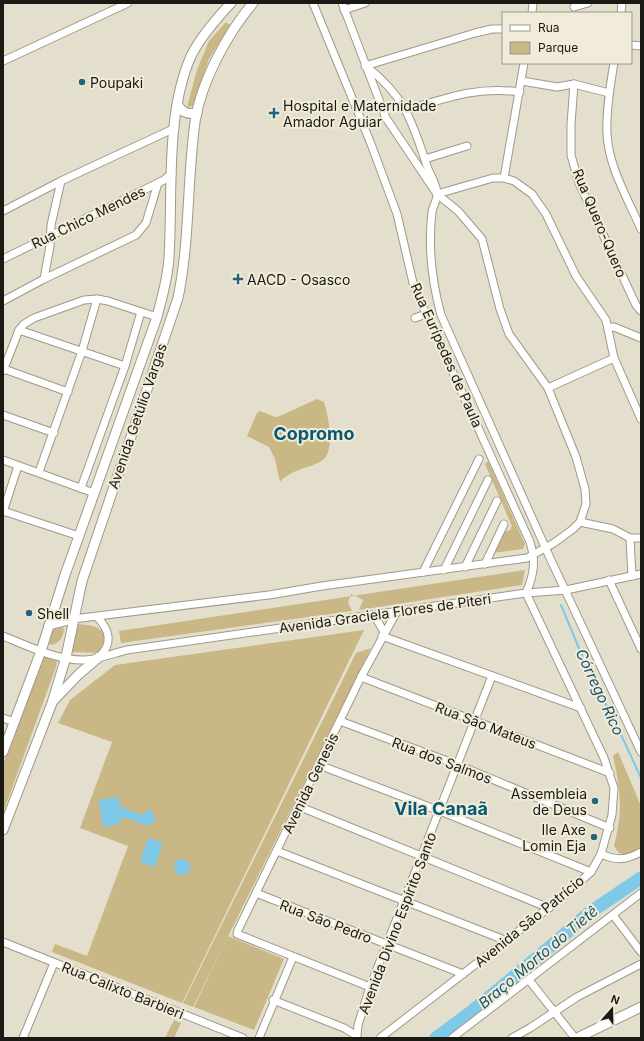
<svg xmlns="http://www.w3.org/2000/svg" width="644" height="1041" font-family="Inter,sans-serif">
<rect width="100%" height="100%" fill="#e4decd"/>
<g fill="#c9b885">
<path d="M226,22L230,25L209,59L193,106L187,107L197,70L209,41Z"/>
<path d="M317,399L324,402C328,415 335,448 324,459C318,464 308,467 301,469C293,472 285,476 280,482L275,459L269,447L247,436L257,413L260,411L275,417L280,416Z"/>
<path d="M488,461L525,544L523,549L493,553L503,532L510,530L512,526L485,464Z"/>
<path d="M525,570L522,585L359,610L363,600L351,594L348,602L352,611L121,643L119,631Z"/>
<path d="M77,624C94,626 99,624 107,640L102,653L72,652Z"/>
<path d="M60,625L64,629C63,637 61,642 52,645L49,644L53,629Z"/>
<path d="M364,630L182,1003L52,952L55,944L87,956L128,846L80,828L112,742L58,723L70,700L115,665Z"/>
<path d="M371,648L193,1007L183,1003L356,653Z"/>
<path d="M44,657L57,659L56,667L3,813V764Z"/>
<path d="M618,752L641,806V847L627,855L619,853L614,846C623,810 621,792 613,756Z"/>
<path d="M228,936L284,959L254,1030L194,1007Z"/>
<path d="M174,1020L181,1023L174,1038H165Z"/>
</g>
<g fill="#7ec9e8">
<path d="M118,797L120,806L141,815L151,809L156,820L147,826L124,817L116,825L103,827L99,800Z"/>
<path d="M148,838L163,843L155,867L140,862Z"/>
<circle cx="182" cy="867" r="8"/>
</g>
<g fill="none" stroke-linecap="round" stroke-linejoin="round">
<path stroke="#7ec9e8" stroke-width="2" d="M561,605L588,670L618,728L641,778"/>
<path stroke="#7ec9e8" stroke-width="13" d="M436,1038L471,1012L551,946L589,913L641,878"/>
<g stroke="#9f9989" stroke-width="9">
<g id="minor">
<path d="M313,3L371,144L397,214L414,287L530,542C536,561 534,575 526,593L604,758L614,788L612,815L601,854L591,872L564,896L380,1038"/>
<path d="M574,7L588,3"/>
<path d="M344,10L365,3"/>
<path d="M532,13L533,3"/>
<path d="M621,13L622,3"/>
<path d="M631,45L641,46"/>
<path d="M3,61L128,3"/>
<path d="M614,63C610,86 606,110 607,133C608,166 628,199 641,229"/>
<path d="M365,66L475,33L492,29H503"/>
<path d="M367,67C406,97 413,124 428,169C431,176 438,187 437,195C437,200 433,206 432,212C428,246 432,282 441,315L550,558L641,752"/>
<path d="M522,81L557,87L574,84L609,93"/>
<path d="M574,84L571,124V155L579,183L636,305L641,311"/>
<path d="M406,110C447,98 477,86 520,92"/>
<path d="M425,159L467,146"/>
<path d="M504,178L524,63"/>
<path d="M437,194L493,178H504L514,181L532,194L546,214L576,276L606,320L614,358L641,419"/>
<path d="M3,211L61,181L175,128"/>
<path d="M3,259L164,180L172,173"/>
<path d="M44,279L50,246L51,225L61,181"/>
<path d="M3,301L44,279L136,235L146,223L158,183"/>
<path d="M415,318L426,314"/>
<path d="M608,327H614L641,338"/>
<path d="M19,330L125,366"/>
<path d="M4,369L68,392"/>
<path d="M3,371L19,330L24,324L34,318L84,300L97,299L108,301L157,317"/>
<path d="M548,388L614,358"/>
<path d="M3,415L54,433"/>
<path d="M3,460L94,493"/>
<path d="M39,472L82,351L97,299"/>
<path d="M81,488L125,366L141,312"/>
<path d="M3,511L79,536"/>
<path d="M3,512L18,466"/>
<path d="M580,522L613,529L630,538H641"/>
<path d="M630,538L632,576"/>
<path d="M485,564L504,524"/>
<path d="M465,567L497,501"/>
<path d="M444,570L488,480"/>
<path d="M423,572L479,459"/>
<path d="M609,580L641,649"/>
<path d="M374,615L384,632"/>
<path d="M97,617C110,630 113,644 99,657"/>
<path d="M73,619L269,595L322,586L527,558L554,543L573,529L580,522L586,504L585,489L576,457L548,388L509,334L500,309L482,239L458,211L437,194L386,118L342,3"/>
<path d="M3,636C28,646 58,661 85,660C99,659 114,653 127,650L526,593L566,590L641,574"/>
<path d="M382,636L581,708"/>
<path d="M361,677L610,773"/>
<path d="M3,718L14,722"/>
<path d="M340,721L458,765L610,828"/>
<path d="M319,765L440,811L591,872"/>
<path d="M298,806L549,908"/>
<path d="M277,851L507,941"/>
<path d="M601,854C617,861 626,860 641,852"/>
<path d="M256,893L463,974"/>
<path d="M613,915L641,952"/>
<path d="M3,942L243,1038"/>
<path d="M529,980L575,1038"/>
<path d="M370,987L237,934L238,930L361,677L397,611"/>
<path d="M273,1000L344,1028L357,1036L358,1025L370,987L492,676"/>
<path d="M23,1038L54,963"/>
<path d="M259,1038L293,957"/>
<path d="M452,1038L641,893"/>
<path d="M512,1038L530,1028L577,997L641,964"/>
</g>
</g>
<g stroke="#9f9989" stroke-width="11">
<g id="major">
<path d="M177,104C182,112 187,115 197,113"/>
<path d="M49,625L73,619"/>
<path d="M54,700L79,674L99,657"/>
<path d="M3,752L41,651L65,575L157,317C162,297 168,278 169,257C173,194 165,115 191,56C200,38 217,18 231,3"/>
<path d="M3,830L52,703L66,657L82,581L178,298C190,240 187,180 195,122C201,82 227,34 253,3"/>
<path d="M577,1038L641,1007"/>
</g>
</g>
<use href="#minor" stroke="#fff" stroke-width="7"/>
<use href="#major" stroke="#fff" stroke-width="9"/>
</g>
<g fill="#27647b" stroke="#f1ebda" stroke-width="1.5">
<circle cx="82" cy="82" r="4"/>
<path d="M272 107h4v4h4v4h-4v4h-4v-4h-4v-4h4z"/>
<path d="M236 273h4v4h4v4h-4v4h-4v-4h-4v-4h4z"/>
<circle cx="29" cy="613" r="4"/>
<circle cx="595" cy="801" r="4"/>
<circle cx="594" cy="837" r="4"/>
</g>
<g text-anchor="middle" dominant-baseline="central" stroke-width="4" stroke-linejoin="round" paint-order="stroke">
<g font-size="14" fill="#1b1913" stroke="#f1ebda" text-anchor="start">
<text x="90" y="82">Poupaki</text>
<text x="283" y="105">Hospital e Maternidade<tspan x="283" dy="16">Amador Aguiar</tspan></text>
<text x="247" y="279">AACD - Osasco</text>
<text x="37" y="613">Shell</text>
<text x="587" y="793" text-anchor="end">Assembleia<tspan x="587" dy="16">de Deus</tspan></text>
<text x="586" y="829" text-anchor="end">Ile Axe<tspan x="586" dy="16">Lomin Eja</tspan></text>
</g>
<g font-size="14" fill="#1b1913" stroke="#f1ebda">
<text transform="translate(88 217) rotate(-26)">Rua Chico Mendes</text>
<text transform="translate(600 223) rotate(67)">Rua Quero-Quero</text>
<text transform="translate(447 355) rotate(66)">Rua Eurípedes de Paula</text>
<text transform="translate(137 416) rotate(-71)">Avenida Getúlio Vargas</text>
<text transform="translate(385 613) rotate(-8)">Avenida Graciela Flores de Piteri</text>
<text transform="translate(486 725) rotate(21)">Rua São Mateus</text>
<text transform="translate(442 760) rotate(21)">Rua dos Salmos</text>
<text transform="translate(310 783) rotate(-64)">Avenida Genesis</text>
<text transform="translate(326 921) rotate(21)">Rua São Pedro</text>
<text transform="translate(529 921) rotate(-39)">Avenida São Patrício</text>
<text transform="translate(397 923) rotate(-69)">Avenida Divino Espírito Santo</text>
<text transform="translate(123 990) rotate(22)">Rua Calixto Barbieri</text>
</g>
<g font-size="15" font-style="italic" fill="#18556b" stroke="#f1ebda">
<text transform="translate(600 692) rotate(65)">Córrego Rico</text>
<text transform="translate(538 957) rotate(-40)">Braço Morto do Tietê</text>
</g>
<g font-size="18" font-weight="bold" fill="#075871" stroke="#f1ebda">
<text x="314" y="433">Copromo</text>
<text x="441" y="808">Vila Canaã</text>
</g>
</g>
<rect width="644" height="1041" fill="none" stroke="#1b1913" stroke-width="8"/>
<rect x="502" y="12" width="130" height="52" fill="#f1ebda" stroke="#9b978a"/>
<rect x="510" y="25" width="20" height="6" fill="#ffffff" stroke="#9b978a"/>
<text x="538" y="32" font-size="12" fill="#1b1913">Rua</text>
<rect x="510" y="42" width="20" height="12" fill="#c9b885" stroke="#9b978a"/>
<text x="538" y="52" font-size="12" fill="#1b1913">Parque</text>
<g transform="translate(612 1009) rotate(20)" stroke="#f1ebda" stroke-width="3" paint-order="stroke">
<path d="M0-3L7 15L0 10L-7 15Z" fill="#1b1913"/>
<text y="-6" font-size="11" font-weight="bold" text-anchor="middle" fill="#1b1913">N</text>
</g>
</svg>
